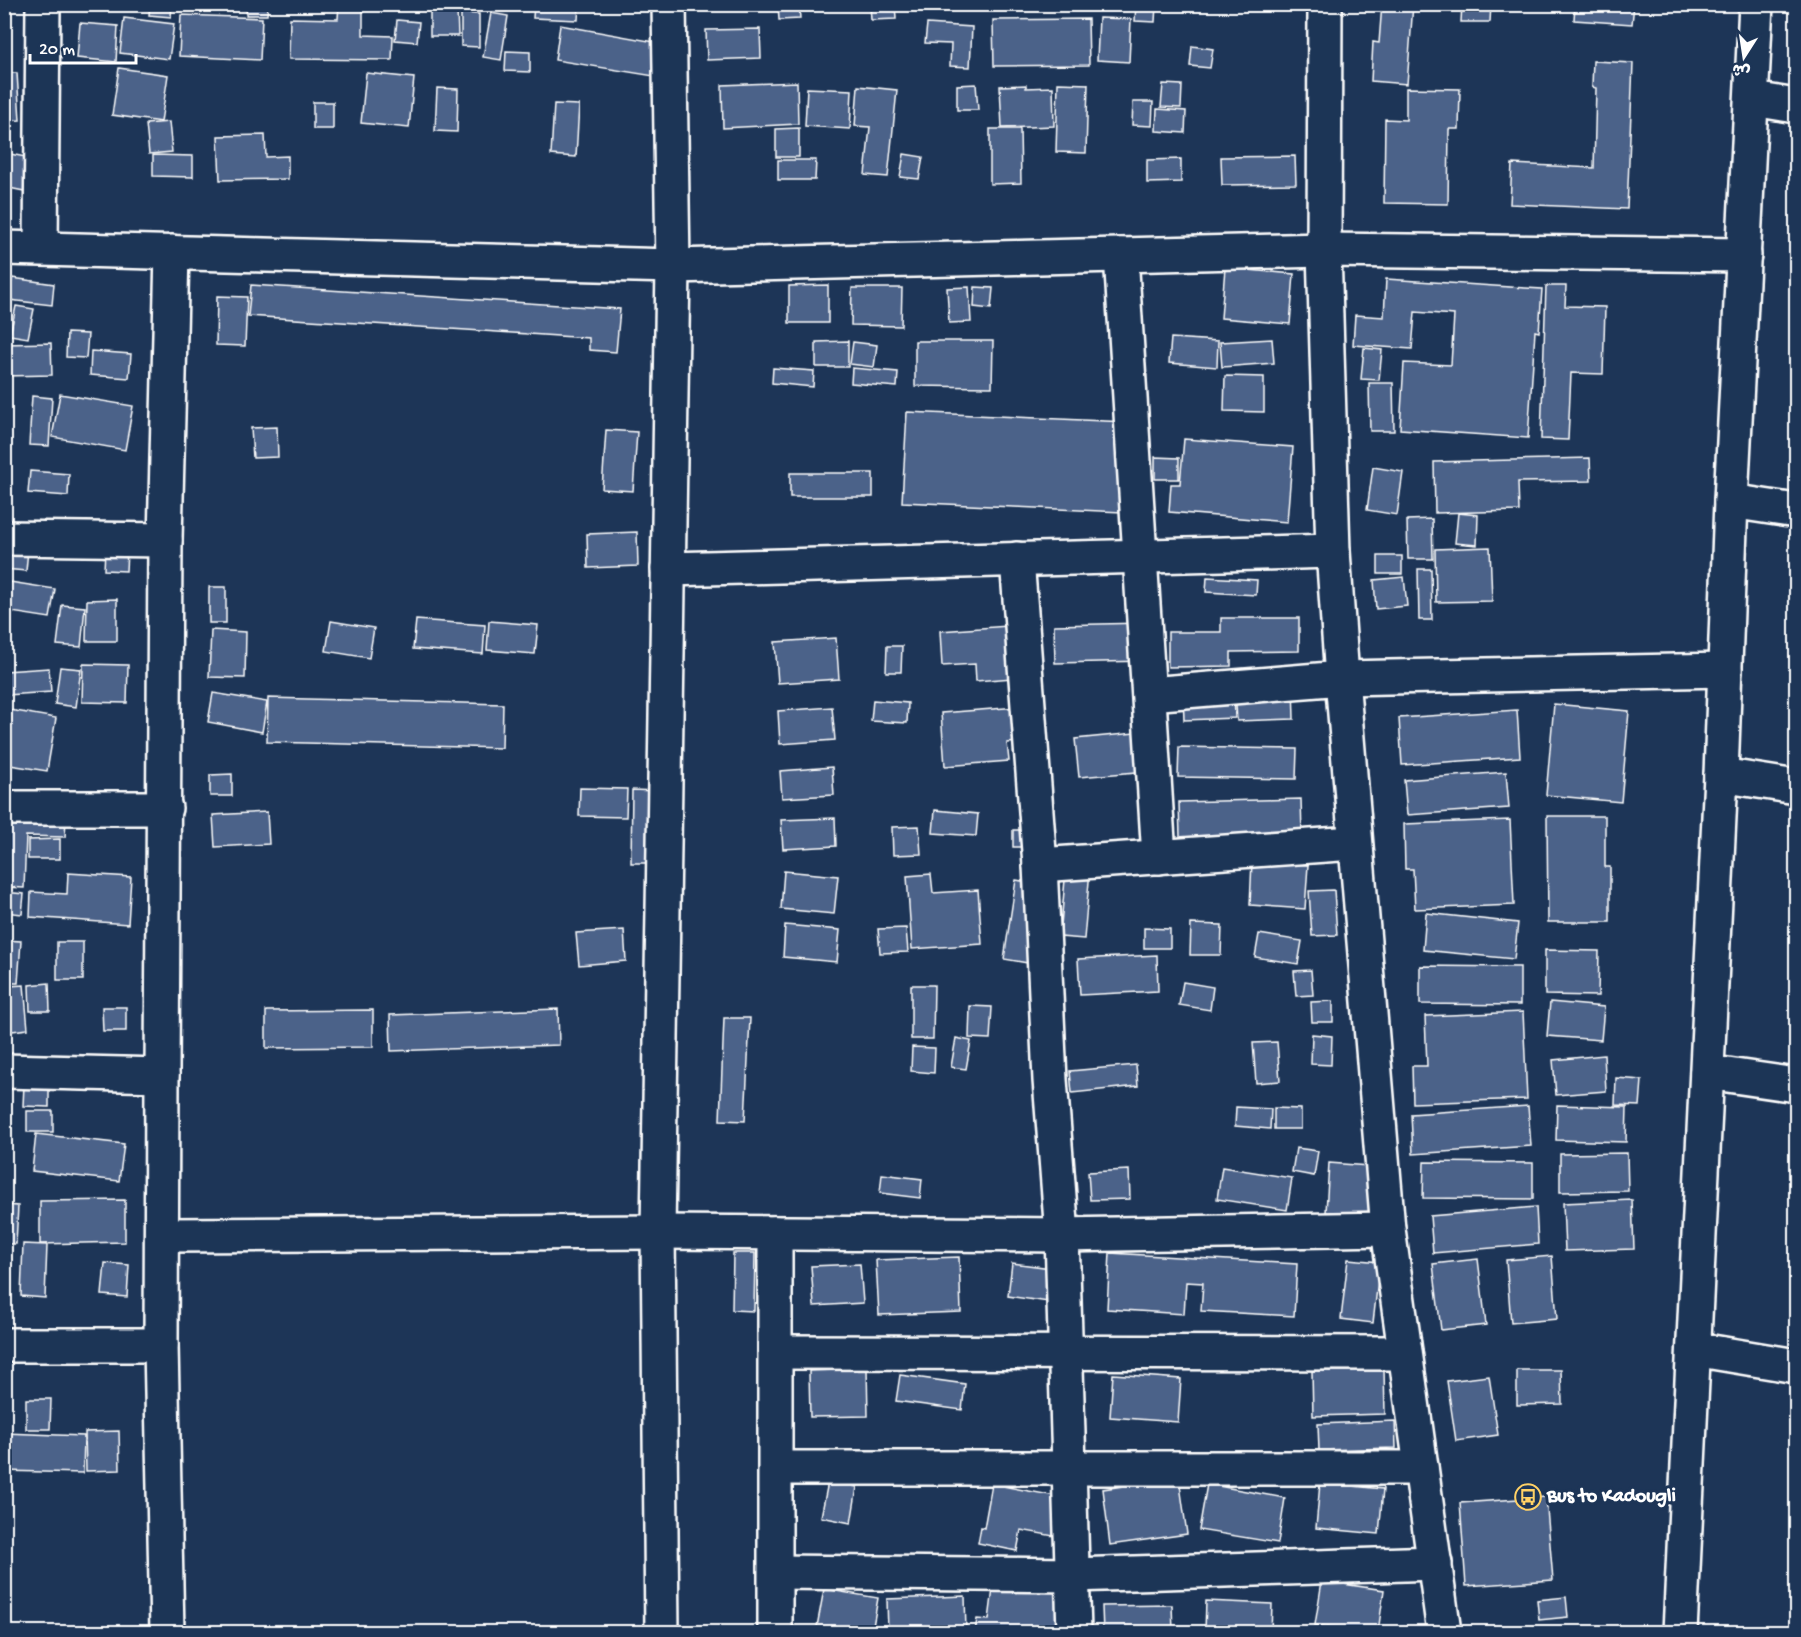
<svg xmlns="http://www.w3.org/2000/svg" width="1801" height="1637" font-family="'Gochi Hand','Playpen Sans Arabic',sans-serif">
<rect width="100%" height="100%" fill="#1d3557"/>
<filter id="ink" filterUnits="userSpaceOnUse"><feTurbulence type="fractalNoise" baseFrequency=".0167" numOctaves="2"/><feDisplacementMap in="SourceGraphic" scale="12" xChannelSelector="R" yChannelSelector="G"/><feConvolveMatrix kernelMatrix="1 2 1 2 8 2 1 2 1" color-interpolation-filters="sRGB"/></filter>
<g filter="url(#ink)">
<g fill="#4c6289" stroke="#fff" stroke-width="1.5">
<path d="M150,4H172L171,17L149,15Z"/>
<path d="M247,4H268L267,15H246Z"/>
<path d="M339,4H363V35L393,36L392,60L289,59L290,18L338,19Z"/>
<path d="M432,4H479L478,10Z"/>
<path d="M534,4H579L578,20L533,18Z"/>
<path d="M778,4H799L800,19L779,20Z"/>
<path d="M870,4H895L896,19L871,20Z"/>
<path d="M1136,4H1156L1155,22L1135,21Z"/>
<path d="M1382,4H1413L1407,84L1371,81L1373,42L1379,43Z"/>
<path d="M1462,4H1491L1490,22H1461Z"/>
<path d="M1575,4H1634L1632,24L1574,20Z"/>
<path d="M430,10H457L458,36H430Z"/>
<path d="M461,13L479,14V47L461,46Z"/>
<path d="M491,13L508,16L501,60L483,57Z"/>
<path d="M181,15L262,18L260,60L179,56Z"/>
<path d="M124,18L174,24L169,59L120,53Z"/>
<path d="M1099,18L1131,19L1129,62L1097,60Z"/>
<path d="M1088,19L1089,65L994,66L993,20Z"/>
<path d="M397,20L419,22L417,42L395,40Z"/>
<path d="M80,23L118,26L116,62L77,58Z"/>
<path d="M927,24L972,27L970,67L950,66L951,44L925,43Z"/>
<path d="M560,25L666,44L660,77L555,60Z"/>
<path d="M760,29L761,58L707,60L706,30Z"/>
<path d="M1192,46L1213,49L1210,68L1190,66Z"/>
<path d="M506,51L530,52V72L505,71Z"/>
<path d="M1593,61L1633,63L1627,209L1510,204L1512,164L1594,168L1596,88L1592,87Z"/>
<path d="M119,68L168,75L161,122L112,115Z"/>
<path d="M4,73H17L20,120L4,121Z"/>
<path d="M366,73L414,78L409,128L361,123Z"/>
<path d="M797,82L798,124L723,128L722,85Z"/>
<path d="M1058,83L1088,84L1086,153L1056,152Z"/>
<path d="M976,84L978,110H957V85Z"/>
<path d="M1163,84L1182,85L1181,108L1161,107Z"/>
<path d="M1026,85V88L1053,87L1054,126L1002,128L1000,86Z"/>
<path d="M858,86L897,90L888,177L865,175L870,127L855,126Z"/>
<path d="M437,88L458,89L457,132L435,131Z"/>
<path d="M807,88L852,90L850,129L805,126Z"/>
<path d="M1406,88L1460,89L1459,129H1449L1448,204L1384,203L1385,119L1406,120Z"/>
<rect x="313" y="102" width="20" height="27"/>
<path d="M1133,102H1153L1152,126L1132,125Z"/>
<path d="M554,104L579,105L576,157L551,155Z"/>
<path d="M1157,109L1186,111L1185,133L1156,131Z"/>
<path d="M169,122L172,152L149,154L146,124Z"/>
<path d="M799,128V157H776V129Z"/>
<path d="M990,129H1020L1021,183L990,184Z"/>
<path d="M265,135L266,157L288,156V179L220,180L218,136Z"/>
<path d="M5,153L36,159L29,192L4,187Z"/>
<path d="M904,154L923,157L919,179L900,177Z"/>
<path d="M153,155L193,156V177L153,176Z"/>
<path d="M1295,156L1296,184L1222,185L1221,157Z"/>
<path d="M1181,159V182L1147,183V160Z"/>
<path d="M778,160H816L815,180H778Z"/>
<path d="M1225,268L1294,274L1290,324L1221,318Z"/>
<path d="M12,278L54,284L52,305L9,300Z"/>
<path d="M1386,279L1542,289L1539,332L1535,331L1528,438L1400,429L1404,363L1451,365L1454,315L1415,312L1412,349L1353,345L1355,315L1384,317Z"/>
<path d="M251,285L620,309L616,352L589,350V338L248,316Z"/>
<path d="M828,285V323H789V286Z"/>
<path d="M1546,286H1566L1565,306L1605,307L1603,374L1571,373L1568,440L1541,439Z"/>
<path d="M969,287L971,322L949,323L947,288Z"/>
<path d="M975,287L993,288L991,309L974,307Z"/>
<path d="M852,288H902L901,326L851,325Z"/>
<path d="M217,296L247,297L245,346L216,345Z"/>
<path d="M16,306L34,309L28,338L10,335Z"/>
<path d="M67,333L88,334L86,358L66,357Z"/>
<path d="M1171,338L1218,341L1217,367L1169,363Z"/>
<path d="M1272,339L1274,363L1222,367L1220,342Z"/>
<path d="M848,341V367H816V342Z"/>
<path d="M915,341H993L992,387L915,386Z"/>
<path d="M853,342L877,345L874,367L850,364Z"/>
<path d="M51,343L52,375L4,376V344Z"/>
<path d="M1364,348L1382,350L1379,380L1361,379Z"/>
<path d="M91,351L131,354L129,378L90,375Z"/>
<path d="M773,368L814,371L813,387L772,383Z"/>
<path d="M852,368L898,372L897,387L851,383Z"/>
<path d="M1225,376L1264,377V412L1224,411Z"/>
<path d="M1369,383H1393L1394,431H1370Z"/>
<path d="M60,394L133,406L125,450L52,437Z"/>
<path d="M32,396L52,398L49,446L29,445Z"/>
<path d="M907,412L1127,422L1122,512L902,502Z"/>
<path d="M277,427L278,457L253,458L251,428Z"/>
<path d="M606,430L637,432L633,491L602,489Z"/>
<path d="M1184,439L1293,447L1287,522L1169,512L1171,484H1180Z"/>
<path d="M1155,457L1179,458V479H1155Z"/>
<path d="M1590,458L1591,481L1518,482L1519,511L1435,513L1434,462Z"/>
<path d="M1373,467L1403,472L1397,515L1367,510Z"/>
<path d="M30,471L69,474L68,496L28,493Z"/>
<rect x="790" y="473" width="83" height="24"/>
<path d="M1458,513L1478,515L1477,545L1455,543Z"/>
<path d="M1432,519L1433,559H1408L1407,520Z"/>
<path d="M637,532L638,566L588,568L587,534Z"/>
<path d="M1490,547L1492,601L1436,602L1435,549Z"/>
<path d="M4,549L28,550L26,571L4,569Z"/>
<path d="M105,550L127,551L126,571L104,570Z"/>
<rect x="1378" y="556" width="24" height="18"/>
<path d="M1418,569H1431L1432,620H1419Z"/>
<path d="M1207,577L1257,580L1256,595L1206,592Z"/>
<path d="M1404,577L1407,606L1376,609L1374,580Z"/>
<path d="M10,582L55,589L50,618L5,611Z"/>
<rect x="209" y="587" width="17" height="36"/>
<path d="M117,599V641H86L87,600Z"/>
<path d="M62,605L85,607L81,647L57,645Z"/>
<path d="M1221,618H1299V651L1231,652V666L1168,667V632H1221Z"/>
<path d="M416,620L485,625L483,654L413,649Z"/>
<path d="M331,621L374,628L369,658L326,651Z"/>
<path d="M489,621L538,625L535,654L487,650Z"/>
<path d="M1145,623L1146,661L1055,663L1054,625Z"/>
<path d="M1022,625L1026,677L976,681L975,664L942,666L940,631Z"/>
<path d="M211,630L246,632L245,678L209,677Z"/>
<path d="M836,638L839,679L778,683L775,642Z"/>
<path d="M887,646H902L901,672H886Z"/>
<path d="M83,664L128,665L127,703L82,702Z"/>
<path d="M60,667L81,669L76,707L55,704Z"/>
<path d="M49,668L51,692L7,695L5,671Z"/>
<path d="M1293,686L1294,719L1237,721L1235,688Z"/>
<path d="M1234,691L1235,718L1184,720L1183,693Z"/>
<path d="M213,693L267,702L262,732L208,722Z"/>
<path d="M268,698L503,704L502,748L267,742Z"/>
<path d="M873,700L908,703L907,723L871,721Z"/>
<path d="M1554,704L1629,711L1621,802L1546,795Z"/>
<path d="M1033,706L1035,741L1007,743L1009,761L945,766L941,713Z"/>
<path d="M832,707L835,740L780,744L778,711Z"/>
<path d="M4,709L56,718L47,771L4,764Z"/>
<path d="M1517,710L1520,757L1402,765L1399,718Z"/>
<path d="M1145,732L1148,771L1079,777L1075,739Z"/>
<path d="M1179,747L1297,749L1296,779L1178,777Z"/>
<path d="M832,767L834,795L782,798L780,771Z"/>
<path d="M1506,772L1509,808L1407,815L1404,780Z"/>
<path d="M232,774V796H210V775Z"/>
<path d="M580,788L627,789L626,817L579,816Z"/>
<path d="M632,790L657,791L656,863H631Z"/>
<path d="M1301,799L1302,834L1180,837L1179,802Z"/>
<path d="M935,810L978,814L976,836L933,833Z"/>
<path d="M267,812L269,844L215,847L213,815Z"/>
<path d="M4,816L66,819L65,837L26,836L24,888L4,887Z"/>
<path d="M1547,816H1605V867H1610V922H1548Z"/>
<path d="M835,818L836,846L783,849L781,820Z"/>
<path d="M1510,820L1514,905L1415,909L1413,869H1405L1404,824Z"/>
<path d="M919,826L921,854L893,855L892,827Z"/>
<rect x="1013" y="830" width="24" height="17"/>
<path d="M60,839V859H28V840Z"/>
<path d="M1252,861L1308,865L1305,909L1250,905Z"/>
<path d="M1066,868L1090,870L1084,939L1060,937Z"/>
<path d="M784,871L838,876L834,914L781,909Z"/>
<path d="M68,873L131,877L128,924L30,917L31,892L67,894Z"/>
<path d="M931,874L933,893L978,890L982,944L912,949L907,876Z"/>
<path d="M1016,880L1045,885V966L1004,959Z"/>
<path d="M1334,890L1337,935L1312,936L1309,891Z"/>
<path d="M4,892L24,894L22,914L4,912Z"/>
<path d="M1426,913L1518,923L1514,959L1423,950Z"/>
<path d="M1191,924L1222,925L1221,955H1190Z"/>
<path d="M785,925L840,930L837,962L783,957Z"/>
<path d="M906,928L908,952L880,953L878,929Z"/>
<path d="M1144,928L1170,929V948H1144Z"/>
<path d="M624,930L626,961L579,965L576,933Z"/>
<path d="M1259,934L1302,941L1298,964L1255,957Z"/>
<path d="M4,940L21,941L18,983H4Z"/>
<rect x="57" y="942" width="26" height="38"/>
<path d="M1545,950L1599,951L1598,996L1545,995Z"/>
<path d="M1157,955L1158,991L1080,995L1078,959Z"/>
<path d="M1420,966L1520,967V1005L1420,1004Z"/>
<path d="M1311,970L1313,995L1296,996L1294,971Z"/>
<path d="M1183,982L1213,987L1210,1010L1179,1005Z"/>
<path d="M49,983L50,1011H30L29,985Z"/>
<path d="M24,985L28,1029L4,1032V1011L11,1010L9,986Z"/>
<path d="M911,985H934L933,1039H911Z"/>
<path d="M1333,1001V1022H1312L1311,1002Z"/>
<path d="M1550,1002L1604,1007L1601,1040L1547,1036Z"/>
<path d="M970,1006L992,1007L990,1039L969,1038Z"/>
<path d="M102,1007H126V1031H103Z"/>
<path d="M558,1009L559,1045L391,1051L390,1015Z"/>
<path d="M373,1010V1047L266,1048V1011Z"/>
<path d="M1523,1012L1527,1099L1413,1103L1412,1066H1427L1425,1016Z"/>
<path d="M724,1018H750L745,1121L720,1120Z"/>
<path d="M1312,1034L1332,1036L1331,1065L1311,1064Z"/>
<path d="M956,1038L971,1041L966,1069L951,1067Z"/>
<path d="M1277,1042L1280,1081L1256,1083L1253,1043Z"/>
<path d="M912,1047L935,1048L934,1073L911,1071Z"/>
<path d="M1604,1055L1606,1091L1556,1095L1553,1060Z"/>
<path d="M1136,1065L1138,1086L1072,1093L1070,1071Z"/>
<path d="M1616,1078L1642,1080L1640,1106L1615,1105Z"/>
<path d="M24,1085L49,1086V1107L23,1106Z"/>
<path d="M1557,1105L1627,1107L1626,1142L1556,1140Z"/>
<path d="M1528,1106L1531,1146L1413,1154L1411,1114Z"/>
<path d="M1236,1107L1271,1109L1270,1129L1235,1126Z"/>
<path d="M1274,1108L1301,1109V1129H1274Z"/>
<rect x="27" y="1111" width="26" height="21"/>
<path d="M36,1134L124,1144L119,1181L32,1171Z"/>
<path d="M1296,1148L1318,1151L1314,1176L1292,1172Z"/>
<path d="M1627,1153L1628,1191L1560,1192V1154Z"/>
<path d="M1424,1162L1533,1163V1199L1423,1198Z"/>
<path d="M1329,1163L1382,1167L1379,1216L1326,1212Z"/>
<path d="M1222,1167L1292,1178L1287,1210L1217,1199Z"/>
<path d="M1129,1170L1130,1199L1090,1200L1088,1172Z"/>
<path d="M882,1174L922,1179L920,1198L880,1193Z"/>
<path d="M125,1200V1242L40,1244V1201Z"/>
<path d="M1632,1200L1634,1249L1565,1251L1563,1203Z"/>
<path d="M4,1205L18,1206L16,1244H4Z"/>
<path d="M1536,1207L1538,1244L1433,1253L1430,1216Z"/>
<path d="M23,1244L47,1245L45,1298L21,1296Z"/>
<path d="M733,1253H755L754,1311L732,1310Z"/>
<path d="M1110,1253L1297,1264L1294,1316L1201,1311L1203,1283L1186,1282L1184,1314L1107,1309Z"/>
<path d="M1552,1256L1557,1319L1511,1323L1506,1260Z"/>
<path d="M959,1257L961,1312L879,1315L876,1260Z"/>
<path d="M1348,1259L1380,1262L1373,1323L1341,1319Z"/>
<path d="M1478,1259L1486,1325L1441,1330L1433,1264Z"/>
<path d="M105,1263L129,1265L127,1297L102,1295Z"/>
<path d="M1012,1263L1059,1269L1055,1303L1008,1296Z"/>
<path d="M860,1264L863,1303L814,1306L811,1266Z"/>
<path d="M867,1369L868,1416L810,1417L809,1371Z"/>
<path d="M1384,1370L1385,1414L1313,1416L1312,1371Z"/>
<path d="M1517,1370H1561L1562,1404L1517,1405Z"/>
<path d="M1113,1374L1181,1379L1178,1422L1110,1417Z"/>
<path d="M900,1375L965,1384L962,1410L896,1401Z"/>
<path d="M1489,1376L1498,1435L1456,1441L1447,1381Z"/>
<path d="M26,1399H51L50,1429H26Z"/>
<path d="M1395,1421L1396,1448L1319,1450L1318,1424Z"/>
<path d="M119,1431L120,1470L86,1471L85,1432Z"/>
<path d="M4,1433L84,1436L83,1473L4,1471Z"/>
<path d="M1179,1478L1187,1534L1110,1545L1103,1489Z"/>
<path d="M828,1482L857,1487L851,1523L821,1517Z"/>
<path d="M1320,1483L1383,1489L1379,1534L1316,1528Z"/>
<path d="M992,1484L1066,1498L1059,1537L1021,1530L1017,1551L978,1543L981,1527L984,1528Z"/>
<path d="M1207,1484L1285,1498L1278,1543L1199,1530Z"/>
<path d="M1546,1497L1553,1580L1466,1586L1460,1503Z"/>
<path d="M994,1581L1071,1591L1065,1632H975L977,1619L989,1620Z"/>
<path d="M1322,1581L1384,1590L1378,1632L1315,1625Z"/>
<path d="M824,1589L878,1598L872,1632H816Z"/>
<path d="M965,1596L966,1632H888L887,1599Z"/>
<path d="M1566,1597L1568,1617L1539,1620L1537,1600Z"/>
<path d="M1206,1601L1272,1604L1271,1632H1205Z"/>
<path d="M1172,1605L1173,1632H1103L1102,1606Z"/>
</g>
<g fill="none" stroke-linecap="round" stroke-linejoin="round">
<g stroke="#fff" stroke-width="38">
<g id="minor">
<path d="M1325,4L1324,250L1333,551L1342,678L1388,1229L1444,1632"/>
<path d="M1753,99L1796,106"/>
<path d="M4,248L673,266L1324,250L1744,255"/>
<path d="M41,248L43,4"/>
<path d="M1121,255L1159,857"/>
<path d="M1731,501L1796,511"/>
<path d="M4,538L165,540"/>
<path d="M1017,559L1040,865L1050,1080L1062,1235L1074,1632"/>
<path d="M668,569L1333,551"/>
<path d="M1149,694L1342,678L1725,670"/>
<path d="M1721,775L1796,787"/>
<path d="M4,808H165"/>
<path d="M1040,865L1354,843"/>
<path d="M4,1071L162,1075"/>
<path d="M1707,1072L1796,1085"/>
<path d="M775,1233V1632"/>
<path d="M163,1235L658,1232L1062,1235L1388,1229"/>
<path d="M4,1345H161"/>
<path d="M1694,1349L1796,1366"/>
<path d="M776,1352L1405,1353"/>
<path d="M776,1468H1421"/>
<path d="M776,1572L1073,1575L1435,1563"/>
<path d="M167,1632L161,1345L162,1075L165,540L172,252"/>
<path d="M662,1632L658,1232L673,266L669,4"/>
</g>
</g>
<g stroke="#fff" stroke-width="38">
<path id="major" d="M1680,1632L1721,775L1731,501L1756,4"/>
</g>
<use href="#minor" stroke="#1d3557" stroke-width="33"/>
<use href="#major" stroke="#1d3557" stroke-width="33"/>
</g>
</g>
<defs>
<g id="bus-ring" transform="scale(1.35)"><circle r="9.5" fill="#1d3557" stroke="#ffd166" stroke-width="1.5"/><path d="M-5-6H5V4H4V6H2V4H-2V6H-4V4H-5ZM-3.5-4V0h7V-4ZM-3.5 1.2v1.5H-2V1.2ZM2 1.2v1.5H3.5V1.2Z" fill="#ffd166"/></g>
</defs>
<g fill-rule="evenodd">
<use href="#bus-ring" x="1528" y="1497"/>
</g>
<g text-anchor="middle" dominant-baseline="central" stroke-width="6" stroke-linejoin="round" paint-order="stroke">
<g font-size="20" font-weight="bold" fill="#fff" stroke="#1d3557" text-anchor="start">
<text x="1547" y="1497">Bus to Kadougli</text>
</g>
</g>
<rect width="1801" height="1637" fill="none" stroke="#1d3557" stroke-width="24"/>
<rect x="12" y="12" width="1777" height="1613" fill="none" stroke="#fff" stroke-width="2" filter="url(#ink)"/>
<g transform="translate(1744 57) rotate(192)" stroke="#1d3557" stroke-width="4.5" paint-order="stroke">
<path d="M0-4.5L10 22L0 15L-10 22Z" fill="#ffffff"/>
<text y="-9" font-size="16" font-weight="bold" text-anchor="middle" fill="#ffffff">ش</text>
</g>
<path d="M30 54v9h106v-9" fill="none" stroke="#ffffff" stroke-width="3"/>
<text x="39" y="54" font-size="18" fill="#ffffff" stroke="#1d3557" stroke-width="4.5" paint-order="stroke">20 m</text>
</svg>
